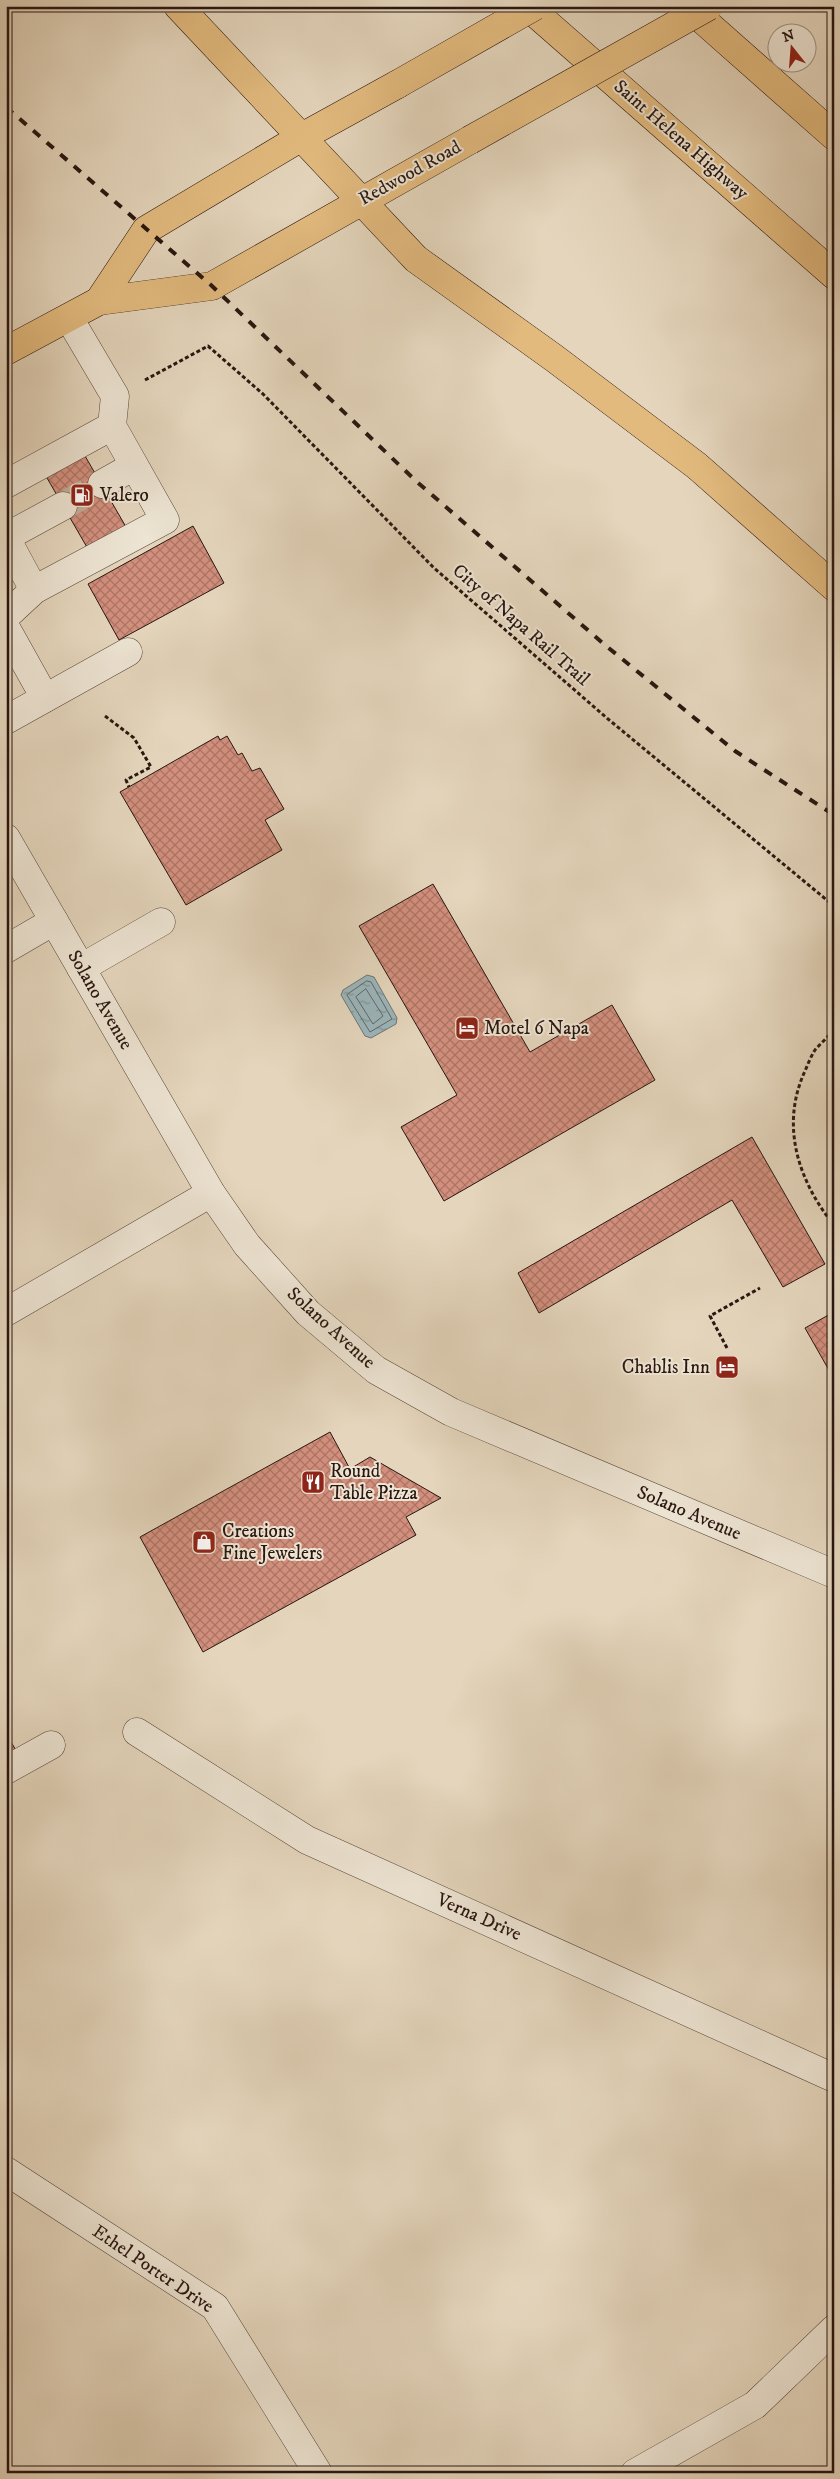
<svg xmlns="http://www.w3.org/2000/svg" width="840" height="2479" font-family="'IM FELL DW Pica',serif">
<defs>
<pattern id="water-ripples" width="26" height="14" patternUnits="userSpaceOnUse" patternTransform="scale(1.25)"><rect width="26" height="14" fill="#9bb6bc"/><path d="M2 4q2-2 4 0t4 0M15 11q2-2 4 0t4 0" fill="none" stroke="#7e9397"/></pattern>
<pattern id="building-cross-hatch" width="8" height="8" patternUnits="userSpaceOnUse" patternTransform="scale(1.25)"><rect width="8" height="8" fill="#d38f7d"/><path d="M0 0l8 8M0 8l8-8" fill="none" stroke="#ab7465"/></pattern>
</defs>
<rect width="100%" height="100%" fill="#e4d5bc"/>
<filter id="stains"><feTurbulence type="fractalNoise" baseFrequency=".004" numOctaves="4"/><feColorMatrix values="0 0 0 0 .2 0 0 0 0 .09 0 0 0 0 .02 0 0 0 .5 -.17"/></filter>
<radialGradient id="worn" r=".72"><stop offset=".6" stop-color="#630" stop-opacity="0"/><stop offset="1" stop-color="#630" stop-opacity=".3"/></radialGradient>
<path fill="url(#water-ripples)" stroke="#6d7677" d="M367,975L374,977L397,1018L396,1024L371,1038L365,1036L341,995L343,990Z"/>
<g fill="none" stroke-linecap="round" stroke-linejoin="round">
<g stroke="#626666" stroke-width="1">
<path d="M367,981L371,982L392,1019L370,1032L347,995Z"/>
<path d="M366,989L383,1016L373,1024L356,997Z"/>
</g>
</g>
<g fill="url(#building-cross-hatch)" stroke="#281610">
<path d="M81,449L126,527L88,549L43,471Z"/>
<path d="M193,526L224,583L119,640L88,584Z"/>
<path d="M218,736L220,740L227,736L238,755L242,753L252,771L260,768L284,809L265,820L282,850L186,905L120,792Z"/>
<path d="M433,884L530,1052L612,1005L655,1080L444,1201L401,1127L457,1095L359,926Z"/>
<path d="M752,1137L825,1264L783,1287L732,1200L539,1313L518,1273Z"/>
<path d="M834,1312V1379L805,1328Z"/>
<path d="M834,1394V1406L829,1397Z"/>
<path d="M330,1432L350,1469L370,1457L441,1498L406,1517L416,1535L203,1652L140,1537Z"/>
<path d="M6,1733L18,1754L6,1760Z"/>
</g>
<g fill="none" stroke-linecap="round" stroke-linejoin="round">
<path stroke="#beaf9a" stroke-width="28" stroke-dasharray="28 14" stroke-linecap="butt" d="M63,506L102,484"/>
<g stroke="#57463b" stroke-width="29">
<g id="minor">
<path d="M6,484L112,426"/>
<path d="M102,484L134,466"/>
<path d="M6,537L63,506"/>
<path d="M6,538L34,590"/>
<path d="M6,616L34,590L165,520L112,426L115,396L69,318"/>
<path d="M6,628L45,698"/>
<path d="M6,720L128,652"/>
<path d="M6,838L211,1193L247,1245L308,1313L376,1370L451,1412L834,1574"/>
<path d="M6,949L54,921"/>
<path d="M81,968L161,922"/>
<path d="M6,1312L211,1193"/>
<path d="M137,1732L307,1840L834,2078"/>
<path d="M6,1770L51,1745"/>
<path d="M6,2171L215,2307L318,2473"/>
<path d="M635,2473L755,2405L834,2329"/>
</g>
</g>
<g stroke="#281610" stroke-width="29">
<g id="major">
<path d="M99,301L146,230L300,138L398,84"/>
<path d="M6,351L99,301L212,286L470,140"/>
</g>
</g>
<g stroke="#281610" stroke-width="29">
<g id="highway">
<path d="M178,6L416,259L554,358L697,466L834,587"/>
<path d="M527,6L834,275"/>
<path d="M687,6L834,136"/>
</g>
</g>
<g stroke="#281610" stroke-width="3" stroke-dasharray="4 2.5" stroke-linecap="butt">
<path d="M145,380L208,346L263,394L434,568L608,719L834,906"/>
<path d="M105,716L134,738L151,767L126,780L129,787"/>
<path d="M834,1030C828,1037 821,1043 815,1050C811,1056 808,1064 805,1071C780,1125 798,1181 834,1225"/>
<path d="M727,1348L710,1316L760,1288"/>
</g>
<use href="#minor" stroke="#ede4d3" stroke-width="28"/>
<use href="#major" stroke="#e2ba7e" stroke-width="28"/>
<use href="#highway" stroke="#e2ba7e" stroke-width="28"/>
<path stroke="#281610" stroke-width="4" stroke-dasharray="9 9" stroke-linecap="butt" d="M6,107L212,286L416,481L605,645L735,751L834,815"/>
<g stroke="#281610" stroke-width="29" stroke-linecap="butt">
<g id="major-bridge">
<path d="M398,84L535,6"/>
<path d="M470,140L709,6"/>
</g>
</g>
<use href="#major-bridge" stroke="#e2ba7e" stroke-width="28"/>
</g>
<defs>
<g id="fuel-square" transform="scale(1.25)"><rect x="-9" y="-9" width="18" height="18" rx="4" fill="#8f2418" stroke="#ede4d3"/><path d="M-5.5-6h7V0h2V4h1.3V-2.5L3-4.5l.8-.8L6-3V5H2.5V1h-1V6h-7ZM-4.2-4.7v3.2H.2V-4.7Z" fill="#fff"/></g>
<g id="hotel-square" transform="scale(1.25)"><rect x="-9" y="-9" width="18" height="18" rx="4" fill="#8f2418" stroke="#ede4d3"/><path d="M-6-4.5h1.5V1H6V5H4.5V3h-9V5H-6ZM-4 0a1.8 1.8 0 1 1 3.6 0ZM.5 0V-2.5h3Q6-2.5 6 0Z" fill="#fff"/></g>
<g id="restaurant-square" transform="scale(1.25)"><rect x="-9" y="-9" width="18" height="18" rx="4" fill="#8f2418" stroke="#ede4d3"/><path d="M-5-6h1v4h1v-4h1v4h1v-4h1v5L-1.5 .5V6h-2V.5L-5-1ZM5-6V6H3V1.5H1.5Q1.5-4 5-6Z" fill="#fff"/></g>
<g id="shop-square" transform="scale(1.25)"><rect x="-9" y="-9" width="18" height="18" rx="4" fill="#8f2418" stroke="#ede4d3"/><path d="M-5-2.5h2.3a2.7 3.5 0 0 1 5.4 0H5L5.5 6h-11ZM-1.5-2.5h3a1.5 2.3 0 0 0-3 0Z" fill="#fff"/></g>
</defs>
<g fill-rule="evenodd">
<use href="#fuel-square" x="82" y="495"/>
<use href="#hotel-square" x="467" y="1028"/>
<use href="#hotel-square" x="727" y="1367"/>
<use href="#restaurant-square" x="313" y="1482"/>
<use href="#shop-square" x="204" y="1542"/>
</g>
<g text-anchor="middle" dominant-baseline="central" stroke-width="4" stroke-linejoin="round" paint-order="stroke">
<g font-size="19" fill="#281610" stroke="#ede4d3">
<text transform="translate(681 140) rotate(41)">Saint Helena Highway</text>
<text transform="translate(410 173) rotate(-29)">Redwood Road</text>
<text transform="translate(521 625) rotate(41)">City of Napa Rail Trail</text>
<text transform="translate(100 1000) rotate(60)">Solano Avenue</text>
<text transform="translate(331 1328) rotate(42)">Solano Avenue</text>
<text transform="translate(689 1513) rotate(23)">Solano Avenue</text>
<text transform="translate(479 1917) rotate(24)">Verna Drive</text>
<text transform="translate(153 2269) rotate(34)">Ethel Porter Drive</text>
</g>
<g font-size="19" fill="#281610" stroke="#ede4d3" text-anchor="start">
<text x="100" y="495">Valero</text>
<text x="484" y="1028">Motel 6 Napa</text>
<text x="710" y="1367" text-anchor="end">Chablis Inn</text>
<text x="330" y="1471">Round<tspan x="330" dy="22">Table Pizza</tspan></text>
<text x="222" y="1531">Creations<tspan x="222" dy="22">Fine Jewelers</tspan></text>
</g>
</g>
<rect width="840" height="2479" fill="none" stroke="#e4d5bc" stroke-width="25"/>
<rect x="8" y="8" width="825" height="2464" fill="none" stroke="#281610" stroke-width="2.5"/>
<rect x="12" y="12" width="815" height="2454" fill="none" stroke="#281610"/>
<g transform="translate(792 48) rotate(343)"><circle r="24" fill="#ede4d3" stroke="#9e9285"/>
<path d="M0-4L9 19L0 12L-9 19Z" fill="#8f2418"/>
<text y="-8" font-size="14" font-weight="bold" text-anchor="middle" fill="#281610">N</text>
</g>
<rect width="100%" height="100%" filter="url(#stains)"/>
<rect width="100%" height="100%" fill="url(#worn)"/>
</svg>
